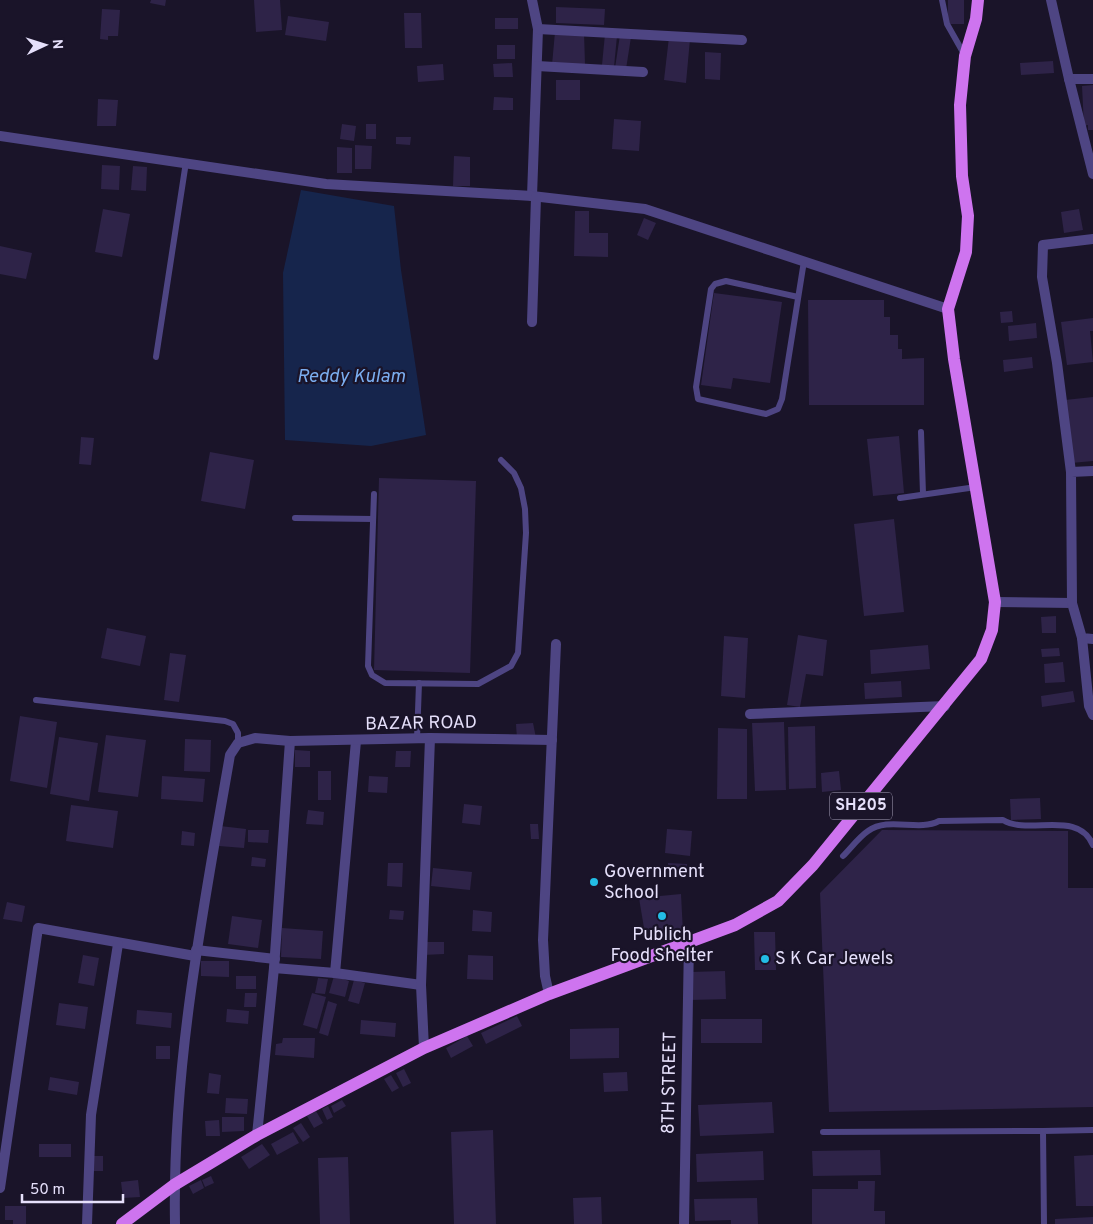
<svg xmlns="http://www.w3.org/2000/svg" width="1093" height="1224" font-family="Overpass,sans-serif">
<rect width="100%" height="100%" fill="#1a1429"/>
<path fill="#16254c" d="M301,190L394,206L401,270L426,435L371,446L285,440L283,273Z"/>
<g fill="#2e2348">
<path d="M151,0H166L165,6L150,3Z"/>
<path d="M254,0H280L282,30L256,32Z"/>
<rect x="948" y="0" width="16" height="24"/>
<path d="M556,7L605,9L604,25L556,23Z"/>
<path d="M102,9L120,10L118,36H108V40L100,39Z"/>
<path d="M404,13H421L422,48H405Z"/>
<path d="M288,16L329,22L326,41L285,35Z"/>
<rect x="495" y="18" width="23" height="11"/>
<path d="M555,32L584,33L585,65H552Z"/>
<path d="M605,34L617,36L614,67L602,65Z"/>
<path d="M620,35L631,37L626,69L615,68Z"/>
<path d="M669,37L690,39L686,83L664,80Z"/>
<rect x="497" y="45" width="18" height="14"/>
<path d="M705,52L721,53L720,80L705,79Z"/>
<path d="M1053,61L1054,73L1021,75L1020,63Z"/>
<path d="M512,63L513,77H494L493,64Z"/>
<path d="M443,64L444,80L418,82L417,66Z"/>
<rect x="556" y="80" width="24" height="20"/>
<path d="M1093,85V130H1088V125L1084,126L1082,86Z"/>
<path d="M494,97L513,98V110H493Z"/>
<path d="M98,99L118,100L116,126H97Z"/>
<path d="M614,119L641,121L639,151L612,149Z"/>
<path d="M342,124L356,126L354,141L340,139Z"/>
<rect x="366" y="124" width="10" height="15"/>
<path d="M396,137H411L410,145L396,144Z"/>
<path d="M355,145L372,146L371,169H355Z"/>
<path d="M337,147L352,148V173H337Z"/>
<path d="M454,156L470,157V186H453Z"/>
<path d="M102,165L120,166L119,190L101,189Z"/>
<path d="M133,166L147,167L146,191L131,190Z"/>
<path d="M103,209L130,214L122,257L95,252Z"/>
<path d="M1079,209L1083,230L1064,233L1061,212Z"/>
<path d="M575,211H589V233H608V257L574,256Z"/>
<path d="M644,218L656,223L648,240L637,235Z"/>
<path d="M0,246L32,253L26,279L0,274Z"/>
<path d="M714,293L782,302L770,383L733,378L731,389L701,385Z"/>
<path d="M808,300H884V317H890V335H898V349H902V359L924,358V405H809Z"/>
<path d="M1012,311L1013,322L1001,323L1000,312Z"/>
<path d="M1093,318V331H1090L1093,362L1067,365L1061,322Z"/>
<path d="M1036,323L1037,338L1009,341L1008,326Z"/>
<path d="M1032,357L1033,368L1004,372L1003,360Z"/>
<path d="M1093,397V461L1071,463L1065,400Z"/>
<path d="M899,436L904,493L873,496L867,439Z"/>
<path d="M81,437L94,438L91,465L79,464Z"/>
<path d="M210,452L254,460L245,509L201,501Z"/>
<path d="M379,478L476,481L470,673L374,670Z"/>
<path d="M894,519L904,612L864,616L854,524Z"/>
<path d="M1056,616V633H1042L1041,617Z"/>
<path d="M107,628L146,636L140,666L101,658Z"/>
<path d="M798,635L827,640L823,676L806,674L800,707L787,705Z"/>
<path d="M724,636L748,638L745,698L721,696Z"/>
<path d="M928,645L930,669L871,674L870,650Z"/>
<path d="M1059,648L1060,656L1042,657L1041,649Z"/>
<path d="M170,653L186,655L179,702L164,700Z"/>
<path d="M1063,662L1065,682L1045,683L1044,664Z"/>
<path d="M901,681L902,697L865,699L864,683Z"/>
<path d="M1073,691L1075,702L1042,707L1041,696Z"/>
<path d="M20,716L57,722L47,788L10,781Z"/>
<path d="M784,722L786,790L755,791L752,723Z"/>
<path d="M533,723L536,738L517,739L516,724Z"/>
<path d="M815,726L816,788L789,789L788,727Z"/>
<path d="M718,728L747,729V799H717Z"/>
<path d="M106,735L146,740L138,797L98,792Z"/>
<path d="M59,737L98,743L89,801L50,794Z"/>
<path d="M185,739L211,740L210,772L184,771Z"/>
<path d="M295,750L310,751V767H295Z"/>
<path d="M396,751H411L410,767H395Z"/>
<rect x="318" y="771" width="13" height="29"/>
<path d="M839,771L841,790L822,792L821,773Z"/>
<path d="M162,776L205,779L203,802L161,799Z"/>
<path d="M369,776L388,777L387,793L368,792Z"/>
<path d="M1040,798L1041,819L1011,820L1010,799Z"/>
<path d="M464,804L482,806L480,825L462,823Z"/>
<path d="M71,805L118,811L113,848L66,841Z"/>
<path d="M308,810L324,812L323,825L306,824Z"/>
<path d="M530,824H538L539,839H531Z"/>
<path d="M220,826L246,829L244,848L219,846Z"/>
<path d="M667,829L692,831L690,856L665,853Z"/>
<path d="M248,830H269L268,843L248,842Z"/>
<path d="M882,830L1068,831V888H1093V1107L829,1112L820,893Z"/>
<path d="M182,831L195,833L194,846L181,845Z"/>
<path d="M252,857L266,859L265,867L251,866Z"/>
<path d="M388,863H403L402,887L387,886Z"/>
<path d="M668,863L687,864V876L668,875Z"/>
<path d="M433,868L472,872L470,890L431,886Z"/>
<path d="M681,894L683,933L646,940L639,898Z"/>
<path d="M7,902L25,906L22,922L3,919Z"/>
<path d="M390,910L404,911L403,920L389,919Z"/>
<path d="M473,910L492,912L491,932L472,931Z"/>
<path d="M232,916L262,920L258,948L228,944Z"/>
<path d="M282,928L323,931L321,959L281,957Z"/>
<path d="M754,932H775L776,970H755Z"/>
<path d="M423,942H444V954L423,955Z"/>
<path d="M83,955L99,958L94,986L78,983Z"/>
<path d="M468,955L493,956V980L467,979Z"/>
<path d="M201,961H229V977L201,976Z"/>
<path d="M725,971L726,999L690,1000V972Z"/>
<rect x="236" y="976" width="20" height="13"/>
<path d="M334,976L349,981L345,997L329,993Z"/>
<path d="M318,978L328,979L325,994L315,993Z"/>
<path d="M354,980L365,983L359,1004L348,1001Z"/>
<path d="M245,993H257L256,1007H244Z"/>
<path d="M312,993L326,997L317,1029L303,1025Z"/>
<path d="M328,1001L337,1004L328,1036L319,1033Z"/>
<path d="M59,1003L88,1007L85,1029L56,1025Z"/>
<path d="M227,1009L249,1011L248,1024L226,1022Z"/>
<path d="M137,1010L172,1013L171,1028L136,1024Z"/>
<path d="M517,1016L522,1026L486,1044L481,1033Z"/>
<rect x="701" y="1019" width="61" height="24"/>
<path d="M361,1020L396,1023L395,1037L360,1034Z"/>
<path d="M619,1028V1058L570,1059V1029Z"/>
<path d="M467,1036L473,1046L451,1058L446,1048Z"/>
<path d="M283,1038H315L314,1058L275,1055L276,1044L282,1043Z"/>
<rect x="156" y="1046" width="14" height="13"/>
<path d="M404,1069L411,1083L403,1087L396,1073Z"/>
<path d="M627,1072L628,1091L604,1092L603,1073Z"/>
<path d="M209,1073L221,1075L219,1094L207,1093Z"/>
<path d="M391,1075L399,1088L392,1092L384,1079Z"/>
<path d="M50,1077L79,1082L77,1095L48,1090Z"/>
<path d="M226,1098L248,1099L247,1114L225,1113Z"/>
<path d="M342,1100L346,1106L334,1113L331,1106Z"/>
<path d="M772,1102L774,1133L700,1136L698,1105Z"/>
<path d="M328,1106L333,1117L327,1120L322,1109Z"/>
<path d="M316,1111L323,1123L314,1128L307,1116Z"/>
<path d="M222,1117H244V1131L222,1132Z"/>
<path d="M219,1120L220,1136H206L205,1121Z"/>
<path d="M301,1123L310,1137L303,1142L293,1128Z"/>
<path d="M493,1130L496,1224H454L451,1132Z"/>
<path d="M293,1132L299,1143L277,1155L271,1144Z"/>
<rect x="39" y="1144" width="32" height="13"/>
<path d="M262,1144L270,1155L249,1169L241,1157Z"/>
<path d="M880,1150L881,1175L813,1176L812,1151Z"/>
<path d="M763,1151L764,1180L697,1182L696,1154Z"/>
<path d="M1093,1155V1206H1076L1074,1156Z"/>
<rect x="90" y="1156" width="13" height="15"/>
<path d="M348,1157L350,1224H320L318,1158Z"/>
<path d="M211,1176L214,1183L205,1187L202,1180Z"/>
<path d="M138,1180L140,1197L123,1198L121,1182Z"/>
<path d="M201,1180L204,1188L193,1194L189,1186Z"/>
<path d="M858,1181H875L874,1211H885V1224H812V1189H858Z"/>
<path d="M601,1197L602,1224H574L573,1198Z"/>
<path d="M757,1198L758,1224H731V1220L695,1221L694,1199Z"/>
<path d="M5,1206H26V1224H13V1220H5Z"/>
<path d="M1093,1217V1224H1055V1219Z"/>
</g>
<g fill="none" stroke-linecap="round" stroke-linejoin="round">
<g stroke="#4e4583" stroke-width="6">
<path d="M942,0L947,24L964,54"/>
<path d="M798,297L726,281L715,284L711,289L696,387L698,399L766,414L778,409L782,399L804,261"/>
<path d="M156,357L186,162"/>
<path d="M921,432L923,494"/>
<path d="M374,494L368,666L372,675L385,683L478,684L511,666L518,653L526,533L525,509L521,488L514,473L501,460"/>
<path d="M900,498L976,487"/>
<path d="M295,518L373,519"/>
<path d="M36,700L225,721L233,724L238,733V743"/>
<path d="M417,739L419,683"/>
<path d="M843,856C851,848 859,837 868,831C889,816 918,832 939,821L1003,820C1029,836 1078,809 1093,845"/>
<path d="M823,1132L1043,1131"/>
<path d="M1044,1224L1043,1131L1093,1130"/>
</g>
<g stroke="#4e4583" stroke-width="10">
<path d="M532,0L538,29L532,196"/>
<path d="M1051,0L1069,79H1093"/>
<path d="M538,29L742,40"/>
<path d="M537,66L643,72"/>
<path d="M1069,79L1093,174"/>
<path d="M0,136L326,184L532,196L645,209L948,309"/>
<path d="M532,322L536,197"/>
<path d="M1071,472L1057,363L1042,277L1043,245L1093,239"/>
<path d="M995,602L1072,603L1082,638L1093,639"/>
<path d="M1072,603L1071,472L1093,471"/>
<path d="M1082,638L1089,706L1093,715"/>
<path d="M750,714L945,706"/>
<path d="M196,950L275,959"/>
<path d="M274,968L335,973L421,985"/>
<path d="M335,973L356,741"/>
<path d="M549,994L545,976L543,940L556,644"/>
<path d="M424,1048L421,985L430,738"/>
<path d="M257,1135L274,968L290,741"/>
<path d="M0,1188L38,928L195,956"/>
<path d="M87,1224L91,1115L118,944"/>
<path d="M175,1224C172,1066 203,911 230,755L238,743L255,738L290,741L430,738L552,740"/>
<path d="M684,1224L689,942"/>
</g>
<path stroke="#ce74ef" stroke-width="12" d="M122,1224L174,1185L257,1135L424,1048L549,994L735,925L778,901L813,865L981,659L992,630L995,602L954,359L948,309L966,252L968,216L962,176L960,105L965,56L976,19L978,0"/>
</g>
<g fill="#23bde5" stroke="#1a1429" stroke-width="2">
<circle cx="594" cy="882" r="5"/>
<circle cx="662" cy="916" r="5"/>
<circle cx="765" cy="959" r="5"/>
</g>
<g text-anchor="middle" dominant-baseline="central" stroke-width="4.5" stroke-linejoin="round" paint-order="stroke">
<rect fill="#1a1429" stroke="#a9a3bc" stroke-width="1" x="830" y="792.5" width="62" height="27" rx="4"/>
<g font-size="16" font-weight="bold" fill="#e6e0fb">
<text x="861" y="806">SH205</text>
</g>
<g font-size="18" fill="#e6e0fb" stroke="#1a1429">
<text transform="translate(421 724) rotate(-1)">BAZAR ROAD</text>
<text transform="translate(670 1083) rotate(-89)">8TH STREET</text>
</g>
<g font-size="18" fill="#e6e0fb" stroke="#1a1429" text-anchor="start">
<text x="604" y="872">Government<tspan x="604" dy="21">School</tspan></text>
<text x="662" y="935" text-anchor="middle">Publich<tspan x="662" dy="21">Food Shelter</tspan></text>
<text x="775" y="959">S K Car Jewels</text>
</g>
<g font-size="19" font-style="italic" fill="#7badef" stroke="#1a1429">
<text x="351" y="377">Reddy Kulam</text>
</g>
</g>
<g transform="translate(45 45) rotate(86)" stroke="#1a1429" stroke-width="4" paint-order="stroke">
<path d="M0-4L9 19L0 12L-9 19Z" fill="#e6e0fb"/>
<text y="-8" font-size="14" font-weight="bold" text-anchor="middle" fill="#e6e0fb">N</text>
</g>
<path d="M22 1194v8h101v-8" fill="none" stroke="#e6e0fb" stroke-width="2.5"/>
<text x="30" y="1194" font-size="15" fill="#e6e0fb" stroke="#1a1429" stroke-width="4" paint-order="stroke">50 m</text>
</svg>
